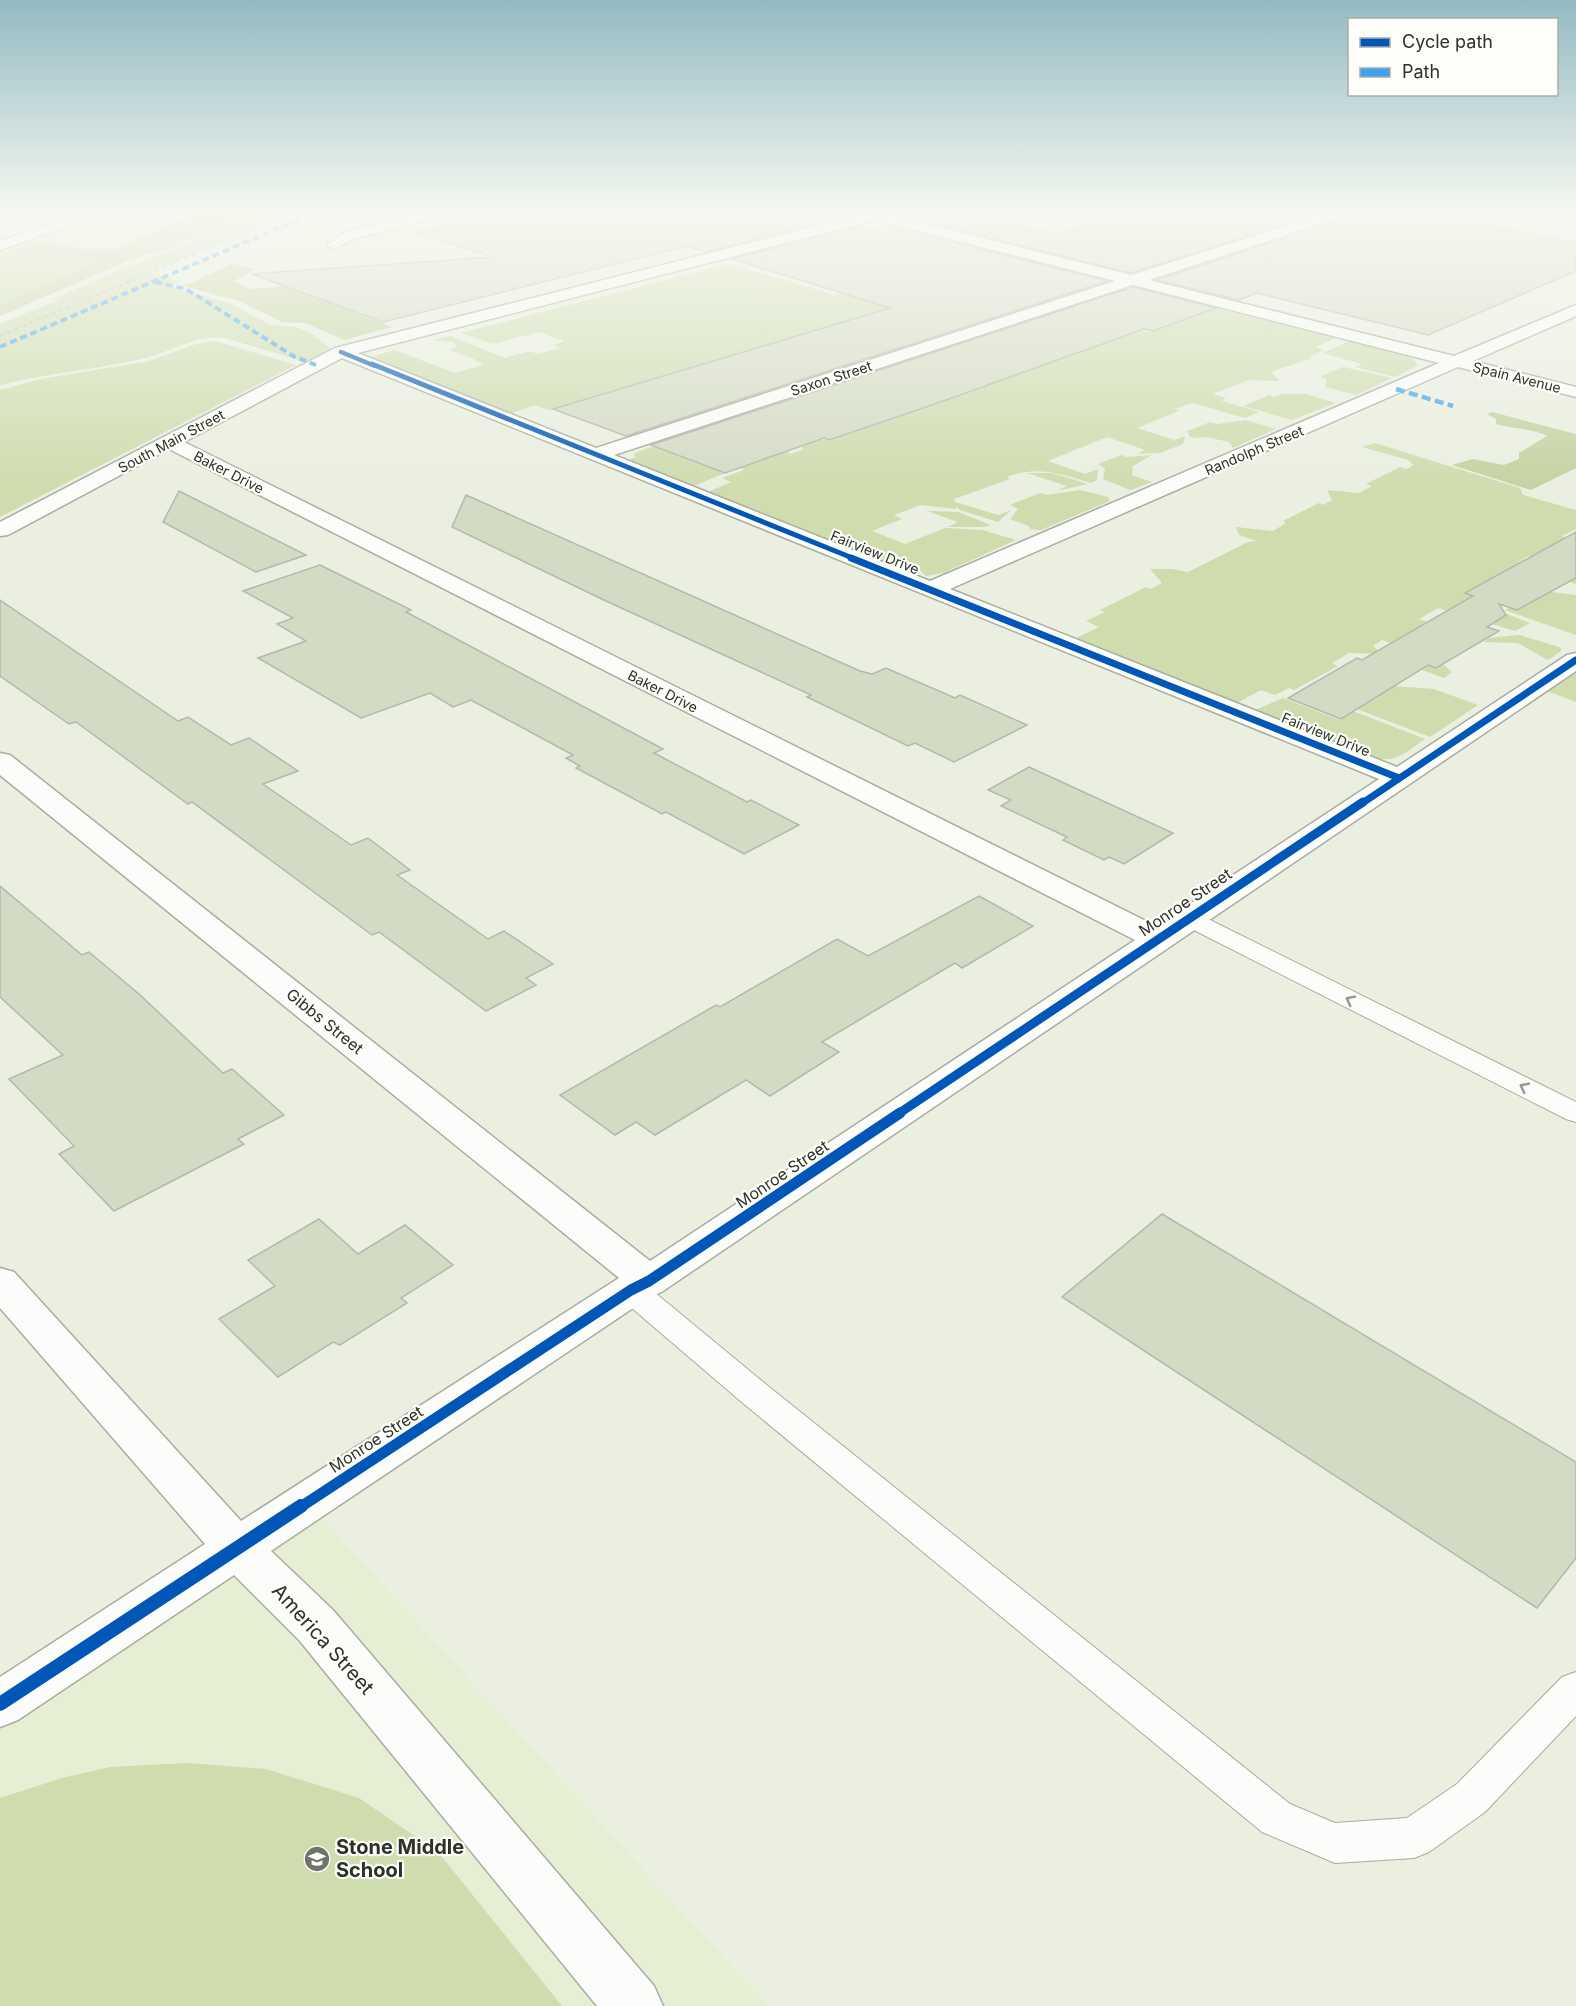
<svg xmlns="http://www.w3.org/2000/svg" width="1576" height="2006" font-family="Inter,sans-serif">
<rect width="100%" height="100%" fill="#eaefe0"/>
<path fill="#e6eed4" d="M307,1502L768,2006H24L0,1966V1708Z"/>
<g fill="#cedcae">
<path d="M264,213H296L150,272L180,282L173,286L174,288L229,303L271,325L296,327L311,333L330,348L308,363L225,338C195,334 169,353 141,359C94,370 46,373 0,385V324L68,296L48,301C120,269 192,243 264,213Z"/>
<path d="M7,250L98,262L11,302L0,304V252Z"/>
<path d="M993,250L1030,260L885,307L898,317L833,344L802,334L622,390L548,410L536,405L512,413L378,359L374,356L395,350L455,373L483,365L472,358L449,350L458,346L453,342L433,340L450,336L505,358L529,351L538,354L560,348L554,345L564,341L539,332L493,344L461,333L728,264L835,295Z"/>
<path d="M1147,291L1336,338L1316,347L1324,350L1310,356L1312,358L1271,372L1280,381L1249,380L1213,394L1226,398L1222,401L1259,412L1245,418L1192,403L1175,409L1179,411L1137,428L1175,440L1185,436L1183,444L1160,453L1137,454L1145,450L1107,437L1048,461L1085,474L1098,469L1097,480L1091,483C1062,474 1036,465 1007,477L1010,479L954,499L955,502L998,515L1011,510L998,522L960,510L956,506V509L921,505L894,515L902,519L872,531L905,544L945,528L982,530L1016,540L943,573L926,576L920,570L899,569L708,492L731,482L722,478L744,470L740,468L786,451L790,454L802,450L803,440H830L875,424L1116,328L1148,332L1169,325Z"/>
<path d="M215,341L296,365L0,517V390L41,379L149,361L196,344Z"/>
<path d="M1349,341L1408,357L1414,360L1417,366L1395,377L1355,367L1362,364L1323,353Z"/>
<path d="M1343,367L1392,378L1356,395L1325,387L1327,380L1321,376Z"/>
<path d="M1282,394H1306L1336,403L1292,420L1243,406L1269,395L1274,397Z"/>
<path d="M1246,420L1276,429L1233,448L1229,442L1206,437L1192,438L1188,435L1189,433L1185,432L1210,422L1217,424Z"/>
<path d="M665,441L691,461L725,473L694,486L634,463L630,459L636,457L633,454Z"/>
<path d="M1375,443L1520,488L1523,495L1576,510V529L1562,536L1566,538L1532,557L1528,556L1518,562L1576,579V584L1542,573L1510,568L1466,593L1483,599L1478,603L1530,623L1515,631L1438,608L1419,619L1427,622L1390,643L1382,640L1373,646L1378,650L1382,648L1436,668L1443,664L1452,672L1444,678L1378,654L1349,653L1332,663L1338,666L1294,690L1289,688L1275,695L1261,690L1237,703L1231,704L1077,640L1078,637L1099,627L1086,621L1105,612L1100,610L1146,587L1151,589L1162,583L1150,569H1172L1188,572L1248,542L1257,541L1239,535L1236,527L1273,531L1286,523L1283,521L1319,503L1323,505L1332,500L1327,490L1359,493L1372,486L1366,484L1400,467L1406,469L1414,465L1408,460L1362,447Z"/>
<path d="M1121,455L1127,457L1152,455L1133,466L1132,475L1152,482L1130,490L1103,479L1105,469L1098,464Z"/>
<path d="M1027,473H1052L1088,484L1057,491L1067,486Z"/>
<path d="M1080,490L1108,497L1110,501L1041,530L1030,529L1029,526L1010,519L1018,509L1010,505L1040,493L1047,495Z"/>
<path d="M927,511L958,512L991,525L984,527H948L958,522Z"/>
<path d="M1551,592L1576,595V635L1505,610L1535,593L1544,596Z"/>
<path d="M1519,635L1556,646L1561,648V651L1548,660L1518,643L1484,642L1489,638Z"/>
<path d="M1576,660V702L1536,687Z"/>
<path d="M1394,686L1434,689L1478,705L1430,737L1357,709Z"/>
<path d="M1283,698L1340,720L1353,711L1425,739C1414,746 1402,758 1389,759C1363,762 1284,725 1256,714L1255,710Z"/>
<path d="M187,1763L266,1769L359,1798L438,1852L562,2006H0V1798L62,1778L111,1767Z"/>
</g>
<g fill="#c4d2a0">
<path d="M198,213H255L171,247L132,259L0,316V305L97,262L7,250L36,241L86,249H116Z"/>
<path d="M232,264L256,269L234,281L250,289L332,282L374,299L342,308L392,327L344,340L305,323L282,322L239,301L184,286Z"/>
<path d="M1492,412L1576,434V468L1531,490L1452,465L1473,459L1504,465L1519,459V453L1547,436C1531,428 1513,429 1496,424V419L1487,414Z"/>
</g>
<g fill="#d4dbc4" stroke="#b4b8ad" stroke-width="1.5">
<path d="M499,213L505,215L516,213H800L830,220L706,252L687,246L383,322L252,274L493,257L415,232Z"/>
<path d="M958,213L1055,234L1090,224L1092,213H1320L1131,273L925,221Z"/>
<path d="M1348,213H1430L1576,243V271L1428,335L1257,293L1239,300L1157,280L1345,218Z"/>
<path d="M857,227L882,233L899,229L1107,281L626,436L553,409L890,308L732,259Z"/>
<path d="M1133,287L1216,308L1153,331L1144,329L932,405L829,440L824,438L725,473L651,445Z"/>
<path d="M179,491L306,555L256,572L163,522Z"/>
<path d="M466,495L860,671L872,674L886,668L955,698L960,695L1027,725L954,762L915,743L908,746L807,697L811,695L606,601L452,527Z"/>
<path d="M1576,532V578L1517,610L1499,604L1506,615L1487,627L1499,631L1436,668L1428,665L1341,719L1288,698L1357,658L1362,660L1473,596L1465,593Z"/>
<path d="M320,565L411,610L406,612L663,749L654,753L747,802L751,800L799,825L744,854L666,812L662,814L576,768L580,766L566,758L573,755L471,700L453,707L430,693L361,718L258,658L306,641L277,624L293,618L243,591Z"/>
<path d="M0,600L178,721L188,717L231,745L249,738L298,771L263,784L351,845L368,838L410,870L397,875L488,939L504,931L553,964L526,978L536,985L486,1011L379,932L372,935L192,802L188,804L76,722L69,724L0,676Z"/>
<path d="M1029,767L1173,833L1124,864L1109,857L1104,860L1063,840L1067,837L1001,806L1011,800L988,790Z"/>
<path d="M0,886L82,955L89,952L139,994L223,1073L232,1069L284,1115L238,1139L244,1144L114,1211L59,1154L74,1146L9,1079L63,1055L0,997Z"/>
<path d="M979,896L1033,926L962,968L955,963L822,1042L839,1052L770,1096L746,1080L655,1135L636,1122L615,1135L560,1095L716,1005L720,1007L837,939L868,956Z"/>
<path d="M1162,1214L1576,1462V1558L1537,1608L1062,1297Z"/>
<path d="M319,1219L358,1254L405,1225L453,1265L401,1298L407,1303L340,1345L333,1342L278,1377L219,1319L275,1286L248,1260Z"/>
</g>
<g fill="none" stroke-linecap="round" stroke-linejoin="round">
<g stroke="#a8aca1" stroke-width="2">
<g id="lane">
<path d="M1188,911L1196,913L1576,1102V1122L1566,1119L1180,923L1176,918L1180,913Z"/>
<path d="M631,1279L642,1282L768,1386L1290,1804L1335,1823L1407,1818L1457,1784L1562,1677L1576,1672V1716L1485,1812L1429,1852L1414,1858L1335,1863L1262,1832L744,1404L620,1298L616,1290L620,1282Z"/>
</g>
</g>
<g stroke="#a8aca1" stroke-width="3">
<g id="street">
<path d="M79,213H98L96,216L0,250V241Z"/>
<path d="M424,213H446L444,216L356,238L334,249L327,245L346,232Z"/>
<path d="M858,213H892L890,215L1131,275L1326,213H1346L1344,216L1149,280L1454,356L1576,305V316L1473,361L1576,387V397L1458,367L950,589L1397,767L1567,655L1576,653V671L663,1291L645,1300L271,1551L333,1610L654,1986L663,2006H597L299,1640L234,1575L18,1720L0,1727V1677L205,1544L0,1308V1268L14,1272L241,1521L619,1278L0,775V753L10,755L650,1261L1135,940L169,449L8,535L0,536V522L335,348L860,215ZM875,220L1115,281L596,448L358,353ZM1133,285L1439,363L930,581L614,455ZM342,358L1379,779L1156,926L184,442Z"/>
</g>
</g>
<use href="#lane" fill="#fcfdfa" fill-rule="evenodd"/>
<use href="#street" fill="#fcfdfa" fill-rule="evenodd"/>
<path stroke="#bcbdba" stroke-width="2" stroke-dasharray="4 4" stroke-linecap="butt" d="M0,336L292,213"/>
<g stroke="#3ea3eb" stroke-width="4" stroke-dasharray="7 4" stroke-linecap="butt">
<path d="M155,282L186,289L295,357L316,365"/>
<path d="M0,347L314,213"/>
</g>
<path stroke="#3ea3eb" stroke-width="4.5" stroke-dasharray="9 4.5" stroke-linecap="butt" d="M1396,389L1453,406"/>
<g stroke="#fdfef9" stroke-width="6">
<path id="cycleway-far5" d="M341,352L375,366"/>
</g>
<g stroke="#fdfef9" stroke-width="8">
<path id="cycleway-far4" d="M372,364L855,559"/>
</g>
<g stroke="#fdfef9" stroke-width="10">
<g id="cycleway-far3">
<path d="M851,558L1399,778"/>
<path d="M1361,804L1576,660"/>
</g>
</g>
<g stroke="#fdfef9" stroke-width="13">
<path id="cycleway-far2" d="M898,1114L1363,802"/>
</g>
<g stroke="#fdfef9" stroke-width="15">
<path id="cycleway-far1" d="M299,1508L631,1290L649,1281L900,1113"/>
</g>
<g stroke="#fdfef9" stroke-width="18">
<path id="cycleway" d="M0,1704L301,1506"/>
</g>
<use href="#cycleway-far5" stroke="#0057b8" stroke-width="4.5"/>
<use href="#cycleway-far4" stroke="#0057b8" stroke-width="5"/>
<use href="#cycleway-far3" stroke="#0057b8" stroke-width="7"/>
<use href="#cycleway-far2" stroke="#0057b8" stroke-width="9"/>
<use href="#cycleway-far1" stroke="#0057b8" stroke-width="11"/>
<use href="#cycleway" stroke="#0057b8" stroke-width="14"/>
</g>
<defs><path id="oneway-chevron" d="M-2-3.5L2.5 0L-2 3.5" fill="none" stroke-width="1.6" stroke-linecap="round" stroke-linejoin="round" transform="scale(1.5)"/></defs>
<g stroke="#959790">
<use href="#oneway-chevron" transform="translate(1350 1000) rotate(-153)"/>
<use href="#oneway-chevron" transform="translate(1524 1087) rotate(-153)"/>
</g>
<linearGradient id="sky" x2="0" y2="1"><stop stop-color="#93bac2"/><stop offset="0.43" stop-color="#f6f8f1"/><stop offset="1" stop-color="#f6f8f1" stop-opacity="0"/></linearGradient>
<rect width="1576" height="493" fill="url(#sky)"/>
<defs>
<g id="school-disc" transform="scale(1.35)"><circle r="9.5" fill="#707468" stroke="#fdfef9"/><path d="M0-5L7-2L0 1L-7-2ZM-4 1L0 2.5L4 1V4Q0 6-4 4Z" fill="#fff"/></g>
</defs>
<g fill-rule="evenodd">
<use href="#school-disc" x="317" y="1859"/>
</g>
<g text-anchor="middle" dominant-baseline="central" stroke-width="4.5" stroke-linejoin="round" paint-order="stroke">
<g font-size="14" fill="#2e3127" stroke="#fdfef9">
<text transform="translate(1517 377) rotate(14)">Spain Avenue</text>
<text transform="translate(831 378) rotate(-18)">Saxon Street</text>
<text transform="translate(171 441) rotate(-28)">South Main Street</text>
<text transform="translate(1254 450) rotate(-23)">Randolph Street</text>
<text transform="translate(229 472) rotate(27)">Baker Drive</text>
<text transform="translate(875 552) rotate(22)">Fairview Drive</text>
<text transform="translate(663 691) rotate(27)">Baker Drive</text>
<text transform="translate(1326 734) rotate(22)">Fairview Drive</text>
</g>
<g font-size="16" fill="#2e3127" stroke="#fdfef9">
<text transform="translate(1185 902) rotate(-34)">Monroe Street</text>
<text transform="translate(325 1021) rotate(39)">Gibbs Street</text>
<text transform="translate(782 1174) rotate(-34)">Monroe Street</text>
<text transform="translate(376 1439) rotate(-33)">Monroe Street</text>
</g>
<g font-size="20" fill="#2e3127" stroke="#fdfef9">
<text transform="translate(323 1639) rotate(48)">America Street</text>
</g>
<g font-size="20" font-weight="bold" fill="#2e3127" stroke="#fdfef9" text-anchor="start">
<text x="336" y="1847">Stone Middle<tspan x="336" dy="23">School</tspan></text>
</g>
</g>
<rect x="1348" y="18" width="210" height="78" fill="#fdfef9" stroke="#aaaca5" stroke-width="1.5"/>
<rect x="1360" y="38" width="30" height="9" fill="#0057b8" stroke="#aaaca5" stroke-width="1.5"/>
<text x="1402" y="48" font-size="18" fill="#2e3127">Cycle path</text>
<rect x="1360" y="68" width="30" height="9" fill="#3ea3eb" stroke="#aaaca5" stroke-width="1.5"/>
<text x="1402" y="78" font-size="18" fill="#2e3127">Path</text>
</svg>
